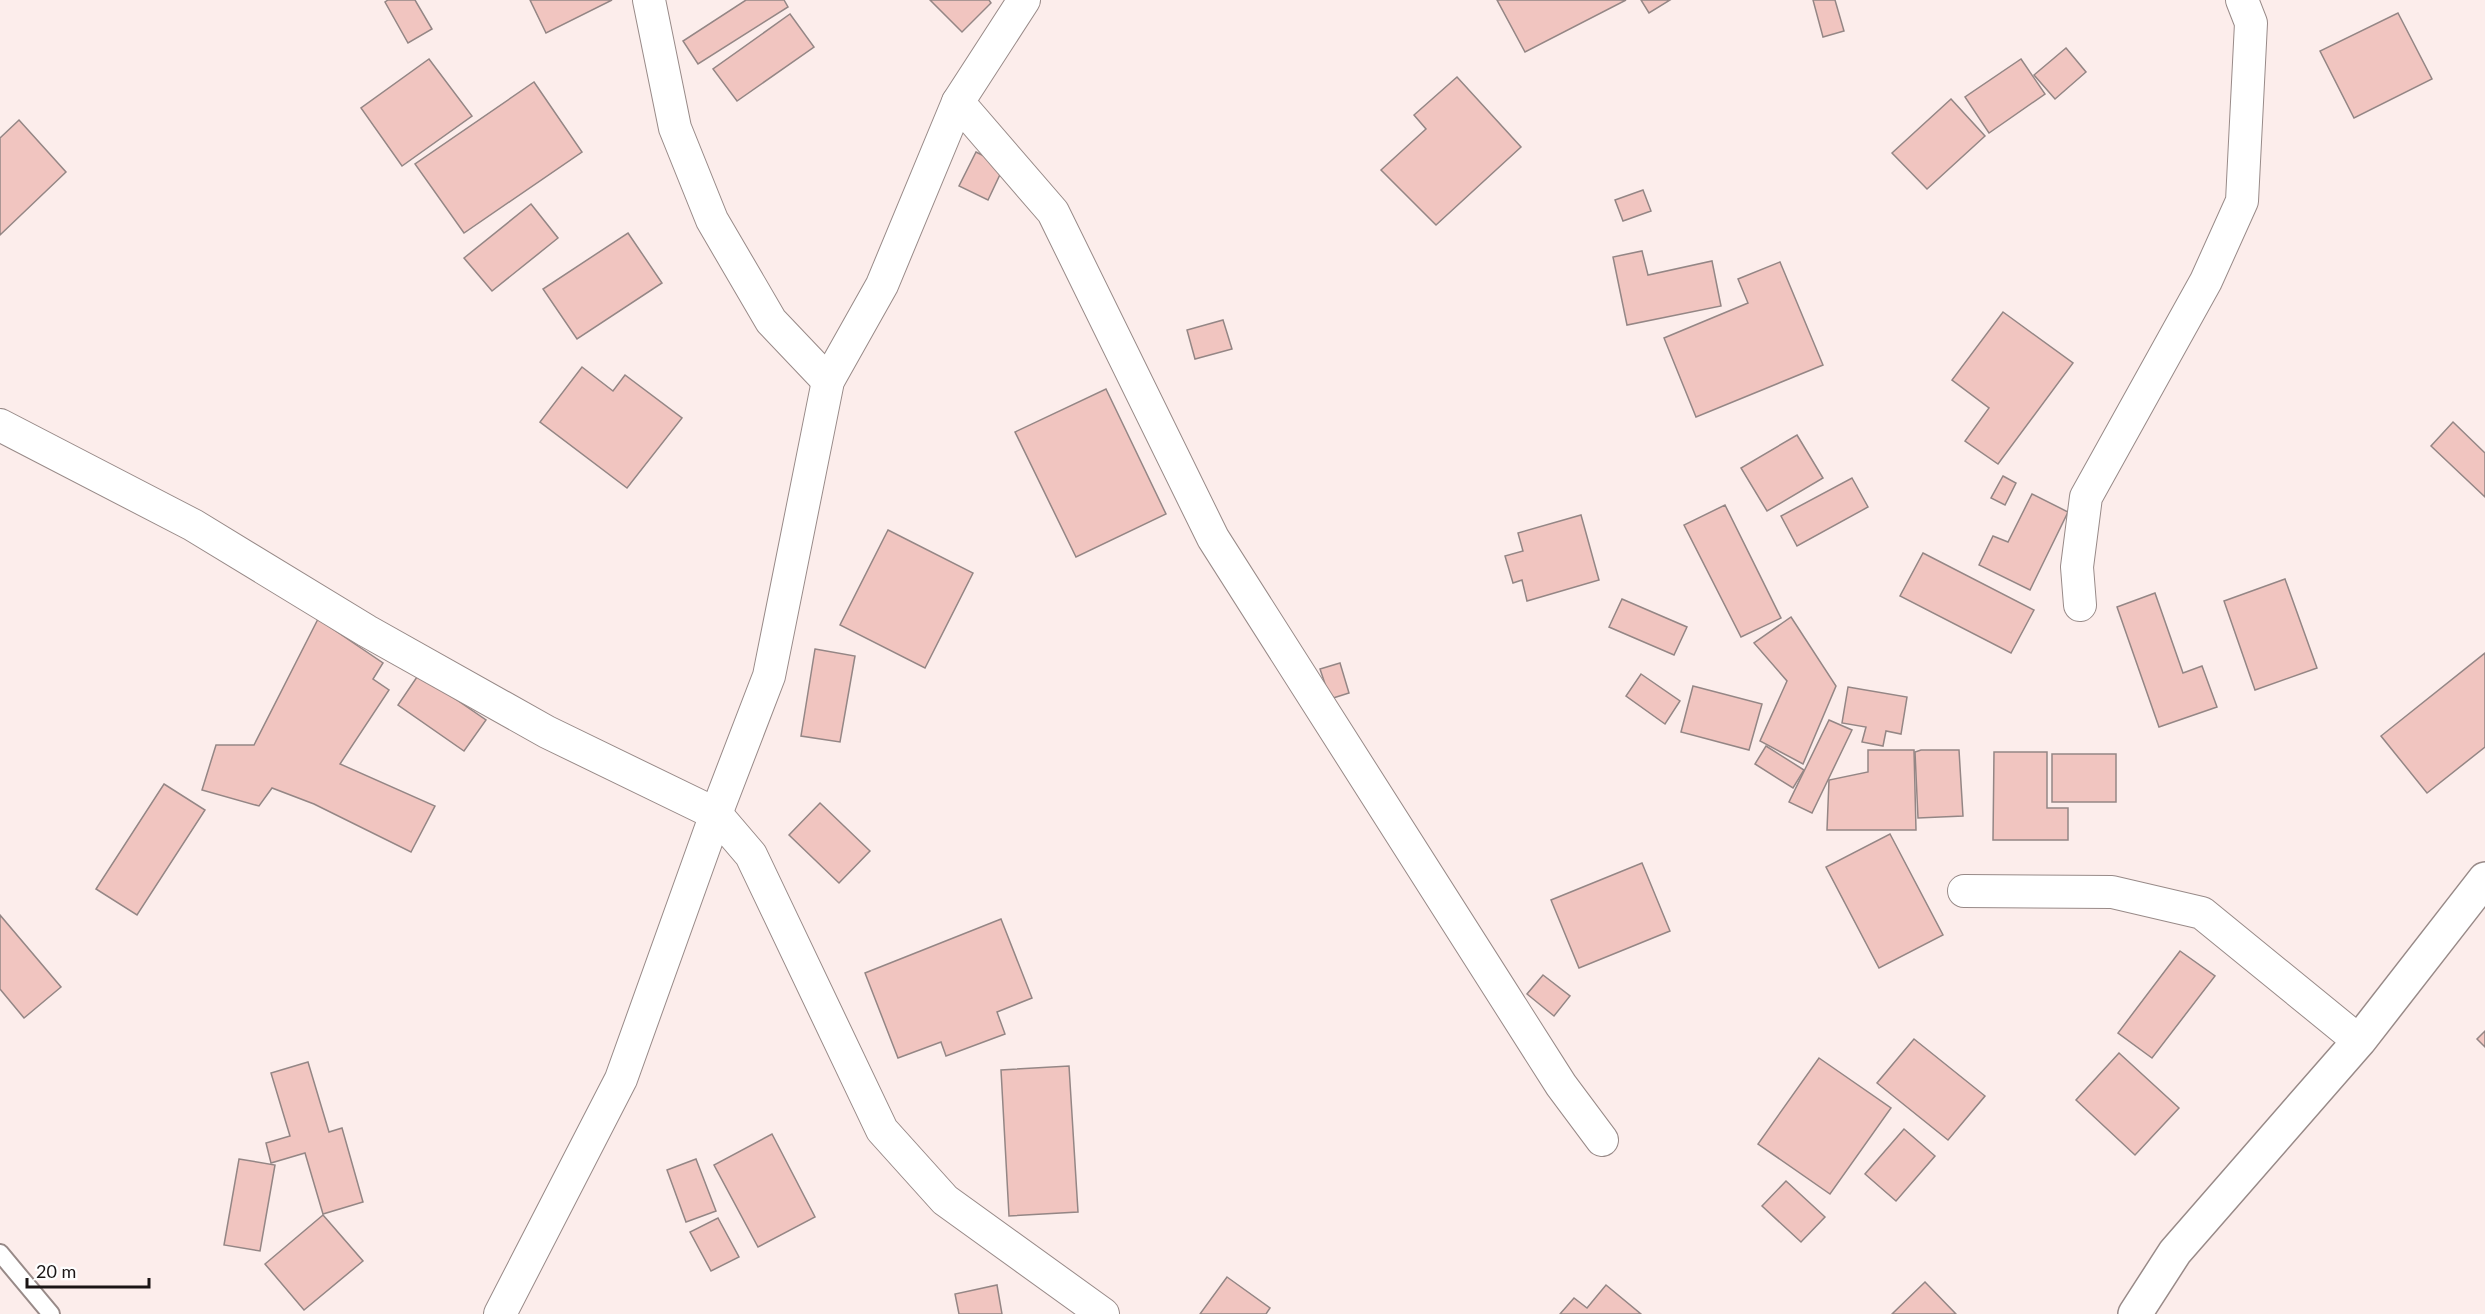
<svg xmlns="http://www.w3.org/2000/svg" width="2485" height="1314" font-family="Lato,sans-serif">
<rect width="100%" height="100%" fill="#fcedeb"/>
<g fill="#f1c5c0" stroke="#948685" stroke-width="1.5">
<path d="M388,0H415L432,29L408,43L385,2Z"/>
<path d="M530,0H612L546,33Z"/>
<path d="M746,0H784L788,7L698,64L683,41Z"/>
<path d="M930,0H989L991,3L962,32Z"/>
<path d="M1497,0H1626L1525,52Z"/>
<path d="M1641,0H1670L1649,13Z"/>
<path d="M1813,0H1835L1844,31L1823,37Z"/>
<path d="M2398,13L2432,79L2354,118L2320,51Z"/>
<path d="M790,14L814,47L737,101L713,69Z"/>
<path d="M2066,48L2086,72L2055,99L2034,75Z"/>
<path d="M429,59L472,116L402,166L361,108Z"/>
<path d="M2021,59L2045,94L1989,133L1965,97Z"/>
<path d="M1457,77L1521,147L1436,225L1381,170L1426,129L1414,115Z"/>
<path d="M534,82L582,152L464,233L415,164Z"/>
<path d="M1951,99L1985,136L1927,189L1892,153Z"/>
<path d="M19,120L66,172L0,235V138Z"/>
<path d="M976,152L1004,166L988,200L959,186Z"/>
<path d="M1643,190L1651,211L1623,221L1615,200Z"/>
<path d="M531,204L558,238L492,291L464,258Z"/>
<path d="M628,233L662,283L577,339L543,289Z"/>
<path d="M1642,251L1648,275L1712,261L1721,306L1627,325L1613,257Z"/>
<path d="M1780,262L1823,365L1696,417L1664,338L1748,303L1738,279Z"/>
<path d="M2003,312L2073,363L1998,464L1965,441L1989,408L1952,380Z"/>
<path d="M1223,320L1232,349L1195,359L1187,330Z"/>
<path d="M582,367L613,391L625,375L682,418L627,488L540,422Z"/>
<path d="M1106,389L1166,514L1076,557L1015,432Z"/>
<path d="M2453,422L2485,453V497L2431,446Z"/>
<path d="M1797,435L1823,478L1767,511L1741,468Z"/>
<path d="M2003,476L2016,483L2005,505L1991,498Z"/>
<path d="M1852,478L1868,507L1797,546L1781,516Z"/>
<path d="M2032,494L2068,512L2030,590L1979,565L1993,536L2008,542Z"/>
<path d="M1725,505L1781,618L1741,637L1684,525Z"/>
<path d="M1581,515L1599,580L1527,601L1522,580L1513,583L1505,556L1523,551L1518,533Z"/>
<path d="M888,530L973,573L925,668L840,625Z"/>
<path d="M1923,553L2034,610L2011,653L1900,596Z"/>
<path d="M2285,579L2317,668L2255,690L2224,601Z"/>
<path d="M2155,593L2183,673L2202,666L2217,707L2159,727L2117,607Z"/>
<path d="M1622,599L1687,627L1674,655L1609,627Z"/>
<path d="M1791,617L1836,686L1803,764L1760,741L1787,681L1754,643Z"/>
<path d="M318,619L383,663L373,679L389,690L340,764L435,806L411,852L314,804L272,788L259,806L202,790L216,745H254Z"/>
<path d="M815,649L855,656L840,742L801,736Z"/>
<path d="M2485,653V747L2427,793L2381,736Z"/>
<path d="M1340,663L1349,693L1330,699L1320,669Z"/>
<path d="M419,674L486,720L464,751L398,705Z"/>
<path d="M1641,674L1680,701L1665,724L1626,696Z"/>
<path d="M1693,686L1762,704L1749,750L1681,732Z"/>
<path d="M1848,687L1907,697L1901,734L1886,731L1883,746L1862,742L1866,727L1842,723Z"/>
<path d="M1829,720L1852,730L1812,813L1789,802Z"/>
<path d="M1766,746L1804,770L1793,788L1755,764Z"/>
<path d="M1868,750H1914L1916,830H1827L1829,780L1868,772Z"/>
<path d="M1921,750H1959L1963,816L1918,818L1915,752Z"/>
<path d="M1994,752H2047V808H2068V840H1993Z"/>
<rect x="2052" y="754" width="64" height="48"/>
<path d="M164,784L205,810L137,915L96,889Z"/>
<path d="M820,803L870,851L839,883L789,835Z"/>
<path d="M1890,834L1943,935L1879,968L1826,867Z"/>
<path d="M1642,863L1670,931L1579,968L1551,900Z"/>
<path d="M0,915L61,987L24,1018L0,989Z"/>
<path d="M1001,919L1032,998L997,1012L1005,1034L946,1056L941,1042L898,1058L865,973Z"/>
<path d="M2180,951L2215,976L2152,1058L2118,1033Z"/>
<path d="M1543,975L1570,996L1554,1016L1527,994Z"/>
<path d="M2485,1031V1047L2477,1039Z"/>
<path d="M1914,1039L1985,1096L1948,1140L1877,1083Z"/>
<path d="M2119,1053L2179,1108L2135,1155L2076,1100Z"/>
<path d="M1819,1058L1891,1108L1830,1194L1758,1144Z"/>
<path d="M308,1062L329,1132L342,1128L363,1202L323,1214L305,1153L271,1163L266,1143L290,1136L271,1073Z"/>
<path d="M1069,1066L1078,1212L1009,1216L1001,1070Z"/>
<path d="M1904,1129L1935,1156L1896,1201L1865,1174Z"/>
<path d="M772,1134L815,1217L758,1247L714,1165Z"/>
<path d="M239,1159L275,1165L260,1251L224,1245Z"/>
<path d="M696,1159L716,1211L686,1222L667,1170Z"/>
<path d="M1786,1181L1825,1217L1801,1242L1762,1206Z"/>
<path d="M323,1215L363,1261L304,1310L265,1264Z"/>
<path d="M718,1218L739,1257L711,1271L690,1232Z"/>
<path d="M1227,1277L1270,1308L1266,1314H1200Z"/>
<path d="M1925,1282L1956,1314H1892Z"/>
<path d="M997,1285L1002,1314H959L955,1294Z"/>
<path d="M1606,1285L1641,1314H1560L1574,1298L1587,1308Z"/>
</g>
<g fill="none" stroke-linecap="round" stroke-linejoin="round">
<g stroke="#988a88" stroke-width="20">
<path id="service" d="M0,1253L51,1314"/>
</g>
<g stroke="#988a88" stroke-width="34">
<g id="minor">
<path d="M649,0L675,128L712,220L771,321L828,381"/>
<path d="M958,102L1053,212L1213,538L1561,1085L1602,1140"/>
<path d="M0,425L193,525L367,631L547,732L716,814L751,855L882,1130L945,1200L1103,1314"/>
<path d="M2080,605L2077,567L2086,497L2206,281L2242,201L2251,23L2242,0"/>
<path d="M1964,891L2112,892L2202,913L2359,1041"/>
<path d="M500,1314L621,1079L716,814L769,676L828,381L882,285L958,102L1024,0"/>
</g>
</g>
<g stroke="#988a88" stroke-width="36">
<path id="tertiary" d="M2135,1314L2175,1252L2359,1041L2485,879"/>
</g>
<use href="#service" stroke="#fff" stroke-width="16"/>
<use href="#minor" stroke="#fff" stroke-width="32"/>
<use href="#tertiary" stroke="#fff" stroke-width="33"/>
</g>
<path d="M27 1278v9h122v-9" fill="none" stroke="#1b1515" stroke-width="3"/>
<text x="36" y="1278" font-size="18" fill="#1b1515" stroke="#fefefe" stroke-width="4.5" paint-order="stroke">20 m</text>
</svg>
